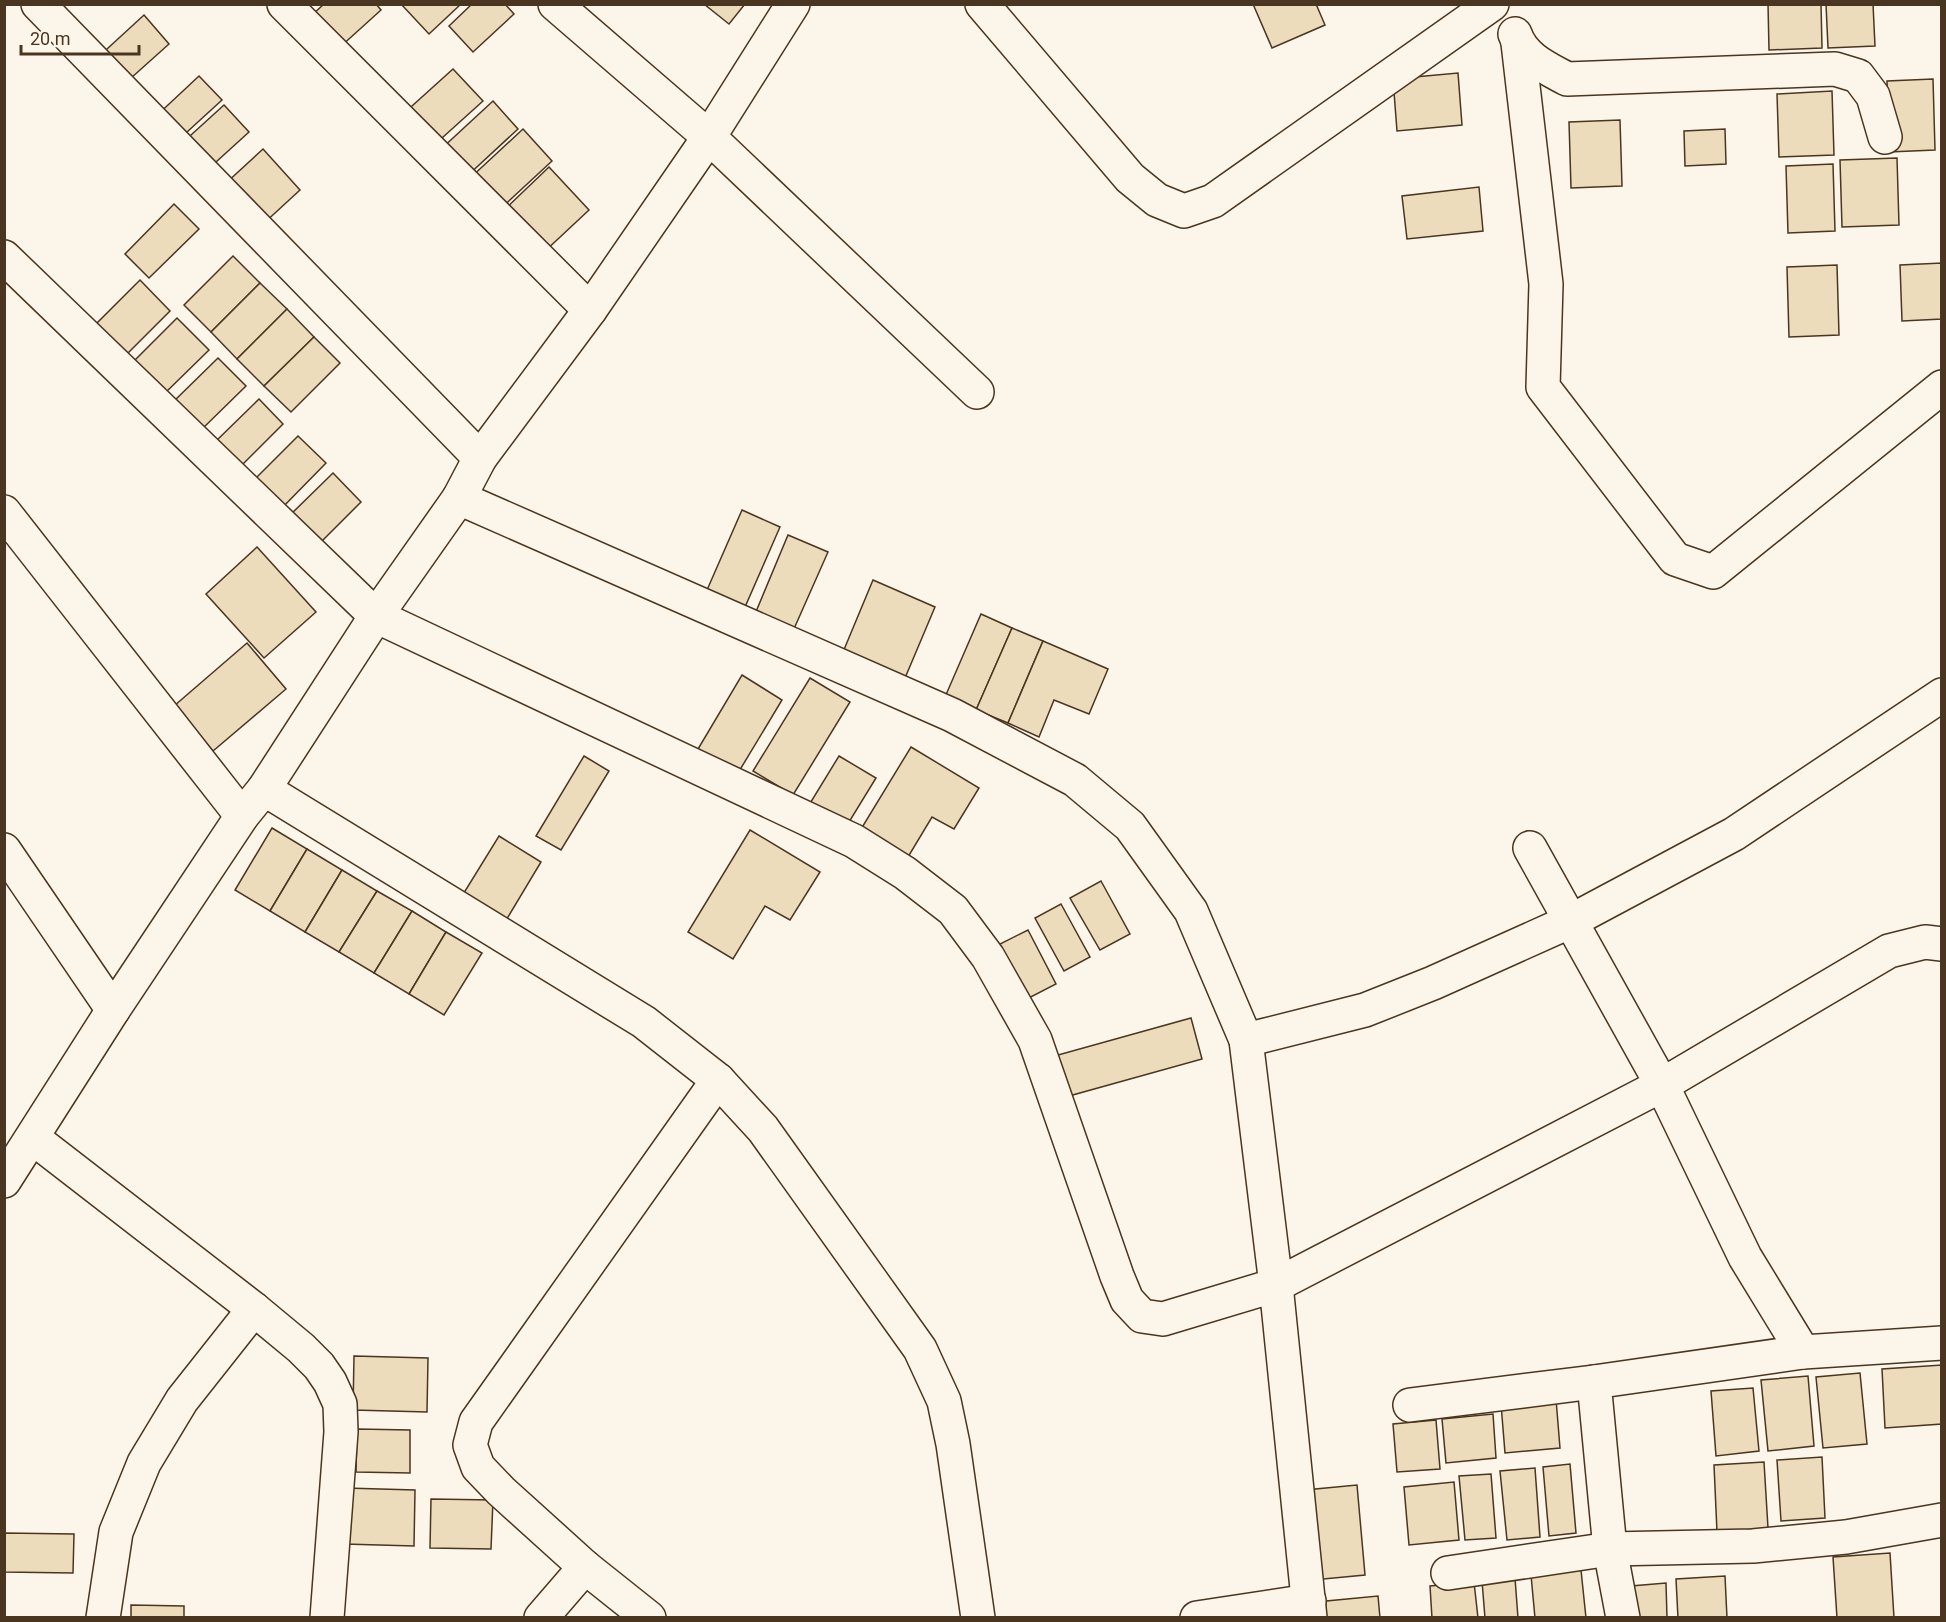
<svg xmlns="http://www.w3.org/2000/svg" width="1946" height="1622" font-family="Roboto,sans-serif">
<rect width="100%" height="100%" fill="#fbf6e9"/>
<g fill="#ecdcbc" stroke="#4a3520" stroke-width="1.5">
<path d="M324,4H376L381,10L339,48L311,16Z"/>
<path d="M401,4H461L429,34Z"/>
<path d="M472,4H505L514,14L473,52L449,26Z"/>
<path d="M704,4H745L729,24Z"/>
<path d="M1253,4H1316L1325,25L1272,48Z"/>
<path d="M1768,4H1821L1822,48L1769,50Z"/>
<path d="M1826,4H1873L1875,46L1828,48Z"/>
<path d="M144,15L169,44L121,87L95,60Z"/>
<path d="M453,69L483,101L432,147L402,115Z"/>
<path d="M1458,73L1462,125L1397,131L1393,79Z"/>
<path d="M199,76L222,100L175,143L153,119Z"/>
<path d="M1933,79L1935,150L1889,152L1887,81Z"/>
<path d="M1832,91L1834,155L1779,157L1777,94Z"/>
<path d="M493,101L518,129L465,178L440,150Z"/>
<path d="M224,105L249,132L205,172L180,145Z"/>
<path d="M1620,120L1622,186L1571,188L1569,122Z"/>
<path d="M523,129L552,161L497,212L468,180Z"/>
<path d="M1725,129L1726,164L1685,166L1684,131Z"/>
<path d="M263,149L300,190L262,225L225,184Z"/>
<path d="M1897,158L1899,225L1842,227L1840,160Z"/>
<path d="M1833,164L1835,231L1788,233L1786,166Z"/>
<path d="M549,167L589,210L543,253L503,211Z"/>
<path d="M1479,187L1483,231L1407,239L1402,196Z"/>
<path d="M174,204L199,229L149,278L125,254Z"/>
<path d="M233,256L260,283L211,332L184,305Z"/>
<path d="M1942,263V319L1902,321L1900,265Z"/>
<path d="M1837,265L1839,335L1789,337L1787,267Z"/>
<path d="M140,280L170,311L126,355L95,325Z"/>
<path d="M260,283L287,309L237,359L211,332Z"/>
<path d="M287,309L314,337L264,386L237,359Z"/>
<path d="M177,318L209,350L162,396L131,364Z"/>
<path d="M314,337L340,363L291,412L264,386Z"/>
<path d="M218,358L246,386L199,432L171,404Z"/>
<path d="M259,399L283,424L238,469L213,444Z"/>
<path d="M298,436L326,463L278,512L250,484Z"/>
<path d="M333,473L361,502L315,548L286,519Z"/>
<path d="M742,510L780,527L745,607L707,590Z"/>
<path d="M788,535L828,552L793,631L755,614Z"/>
<path d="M257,547L316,612L264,658L206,594Z"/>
<path d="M873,580L935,607L905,678L843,652Z"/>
<path d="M981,614L1012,628L976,710L945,697Z"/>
<path d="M1012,628L1043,641L1008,723L976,710Z"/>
<path d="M1043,641L1108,669L1089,714L1054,700L1039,737L1008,723Z"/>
<path d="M247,643L286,689L213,751L174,706Z"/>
<path d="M742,675L782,700L738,773L698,749Z"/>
<path d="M810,678L850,702L793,795L753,771Z"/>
<path d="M911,747L979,788L954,829L932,817L905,862L858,834Z"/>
<path d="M584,756L609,771L561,850L536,836Z"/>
<path d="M839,756L876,778L846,827L809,805Z"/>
<path d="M272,828L307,849L270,911L235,890Z"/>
<path d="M750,830L820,872L790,920L765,906L733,959L688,932Z"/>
<path d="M499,836L541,862L505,922L462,896Z"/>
<path d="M307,849L342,870L305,932L270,911Z"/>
<path d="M342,870L377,891L339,952L305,932Z"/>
<path d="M1101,881L1130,934L1100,950L1070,898Z"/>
<path d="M377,891L412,911L374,973L339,952Z"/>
<path d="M1061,904L1090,957L1064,971L1035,918Z"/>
<path d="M412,911L446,932L409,994L374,973Z"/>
<path d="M1028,930L1056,984L1023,1001L994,947Z"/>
<path d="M446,932L482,953L444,1015L409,994Z"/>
<path d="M1191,1018L1202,1059L1069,1096L1058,1055Z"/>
<path d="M354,1356L428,1358L427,1412L353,1410Z"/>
<path d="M1942,1365V1424L1885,1428L1882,1369Z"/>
<path d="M1860,1373L1867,1444L1823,1448L1816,1377Z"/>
<path d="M1808,1376L1814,1446L1768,1451L1761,1380Z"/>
<path d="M1753,1388L1759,1451L1716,1456L1711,1391Z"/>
<path d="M1556,1399L1560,1448L1505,1453L1501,1404Z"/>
<path d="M1493,1414L1496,1458L1446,1463L1442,1419Z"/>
<path d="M1436,1420L1440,1469L1397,1472L1393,1424Z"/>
<path d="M357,1429L410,1430V1473L356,1472Z"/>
<path d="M1822,1457L1825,1518L1781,1521L1777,1460Z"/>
<path d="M1764,1462L1768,1528L1717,1532L1714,1465Z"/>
<path d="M1570,1464L1576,1533L1549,1536L1543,1467Z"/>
<path d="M1535,1468L1540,1537L1507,1540L1500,1471Z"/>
<path d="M1491,1474L1496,1538L1465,1540L1459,1476Z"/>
<path d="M1454,1482L1459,1540L1409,1545L1404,1487Z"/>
<path d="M1357,1485L1365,1575L1313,1580L1305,1490Z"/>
<path d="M345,1488L415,1490L414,1546L344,1544Z"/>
<path d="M431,1499L493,1500L491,1549L430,1548Z"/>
<path d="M4,1533L74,1534L73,1573L4,1572Z"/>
<path d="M1890,1553L1894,1618H1837L1833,1557Z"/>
<path d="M1581,1570L1586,1618H1535L1531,1575Z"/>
<path d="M1725,1576L1727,1618H1678L1676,1579Z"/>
<path d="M1515,1578L1518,1618H1485L1482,1581Z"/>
<path d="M1474,1582L1478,1618H1432L1430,1586Z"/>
<path d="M1666,1583L1667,1618H1633L1631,1586Z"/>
<path d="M1378,1596L1380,1618H1318L1316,1602Z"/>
<path d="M131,1605L184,1606V1618H131Z"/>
</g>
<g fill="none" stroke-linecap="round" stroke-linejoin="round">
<g stroke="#4a3520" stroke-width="36">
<g id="minor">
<path d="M38,4L480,458"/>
<path d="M284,4L590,310"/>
<path d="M555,4L709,137L977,392"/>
<path d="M982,4L1130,178L1157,200L1184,211L1213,201L1492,4"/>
<path d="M1515,34C1523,58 1547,68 1567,79L1835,69L1858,76L1873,96L1885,137"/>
<path d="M1518,43L1546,284L1543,387L1675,559L1713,572L1942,387"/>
<path d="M4,257L376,616L854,841L905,873L953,910L988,957L1035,1040L1117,1276L1127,1300L1142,1316L1163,1319L1276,1285L1310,1618"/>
<path d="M459,498L952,715L1075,780L1130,826L1191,911L1246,1040L1276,1285L1662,1085L1889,951L1925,942L1942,944"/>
<path d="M4,512L242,816"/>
<path d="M264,789L644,1022L718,1080L763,1129L920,1349L944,1401L953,1444L978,1618"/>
<path d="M1530,848L1662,1085L1745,1257L1803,1352"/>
<path d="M4,850L113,1010"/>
<path d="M1246,1040L1365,1010L1433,983L1571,921L1734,834L1942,695"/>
<path d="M33,1138L254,1309L301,1348L319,1366L330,1382L340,1404L341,1432L327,1618"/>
<path d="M4,1181L113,1010L242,816L264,789L376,616L459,498L480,458L590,310L709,137L793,4"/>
<path d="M1410,1405L1594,1382"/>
<path d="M1448,1573L1610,1549L1753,1546L1846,1537L1942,1520"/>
<path d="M103,1618L116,1532L144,1463L182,1400L254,1309"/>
<path d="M541,1618L585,1567"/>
<path d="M649,1618L585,1567L501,1491L478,1467L470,1445L476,1422L718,1080"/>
<path d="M1197,1618L1309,1601"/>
<path d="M1623,1618L1610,1549L1594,1382L1803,1352L1942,1343"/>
</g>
</g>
<use href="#minor" stroke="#fbf6e9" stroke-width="33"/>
</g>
<rect width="1946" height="1622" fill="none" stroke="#4a3520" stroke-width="12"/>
<path d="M21 45v9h118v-9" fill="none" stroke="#4a3520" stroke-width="3"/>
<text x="30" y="45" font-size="18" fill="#4a3520" stroke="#fbf6e9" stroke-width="4.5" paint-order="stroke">20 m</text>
</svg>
